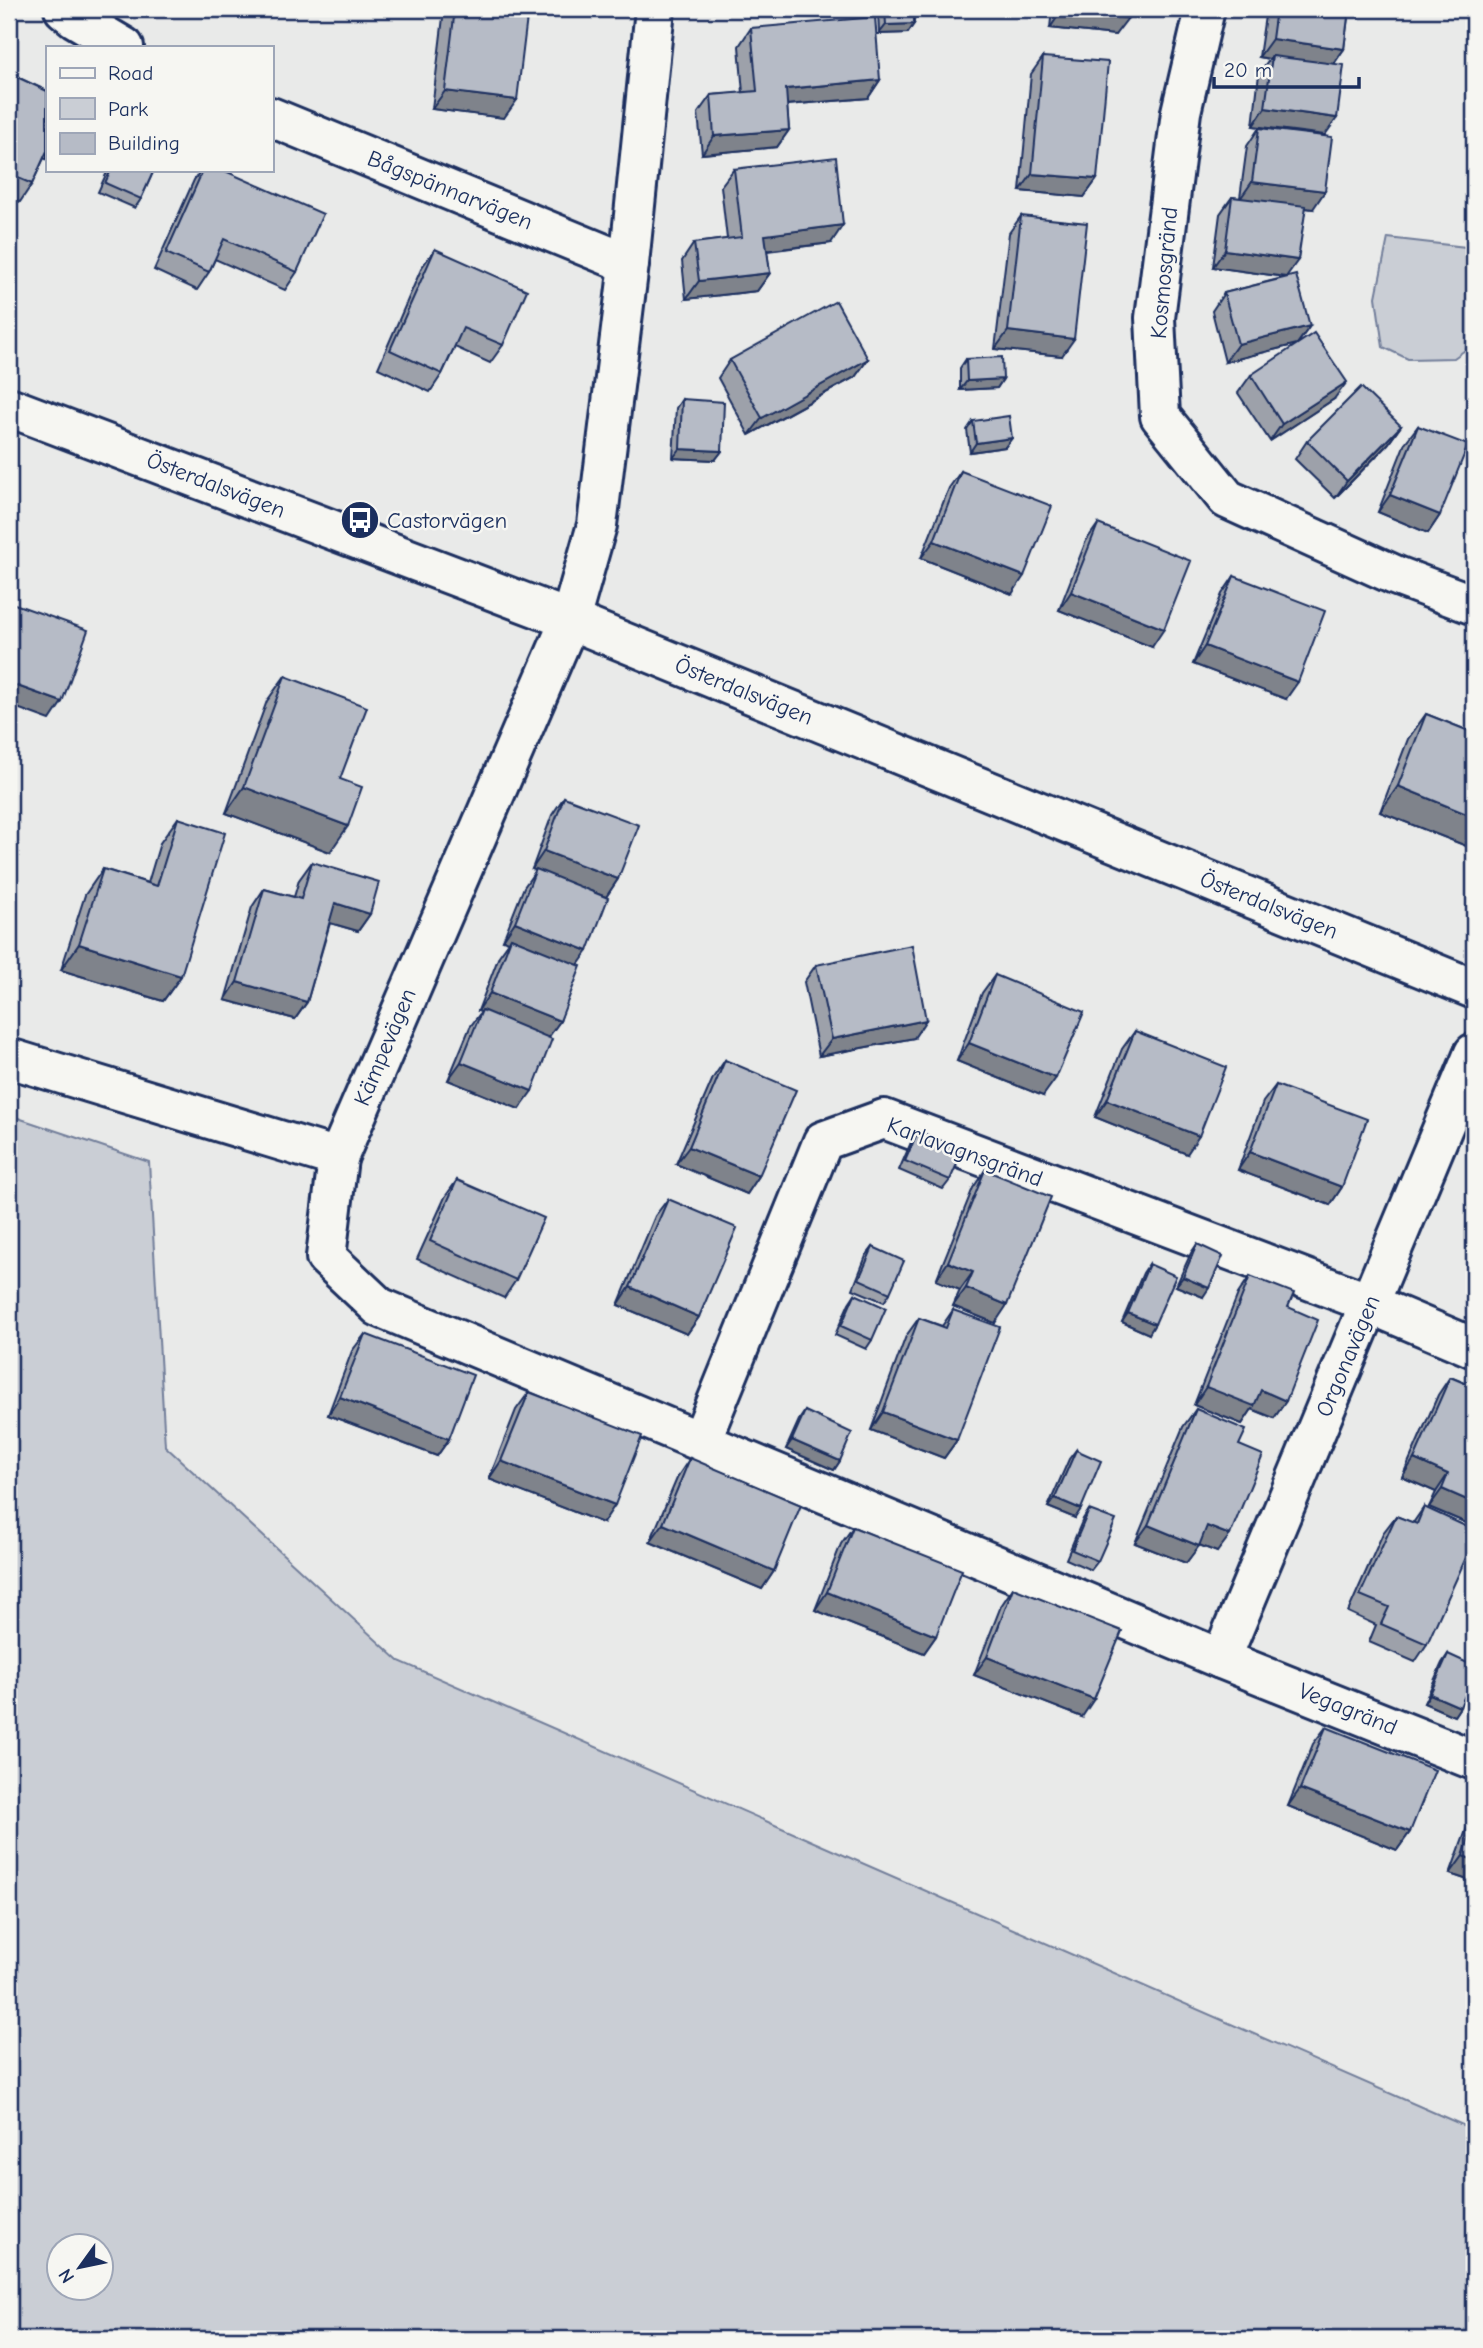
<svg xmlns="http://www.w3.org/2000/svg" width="1483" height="2348" font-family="'Comic Neue',sans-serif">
<rect width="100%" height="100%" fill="#e9eae9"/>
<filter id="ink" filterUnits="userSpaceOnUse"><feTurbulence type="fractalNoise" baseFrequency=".0143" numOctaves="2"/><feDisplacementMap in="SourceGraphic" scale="14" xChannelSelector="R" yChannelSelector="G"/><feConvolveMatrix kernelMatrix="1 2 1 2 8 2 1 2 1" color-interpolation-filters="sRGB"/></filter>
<g filter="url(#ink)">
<g fill="#caced5" stroke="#727e9a" stroke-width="2" fill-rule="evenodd">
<path d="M1388,238L1474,248V332L1472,345L1454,358L1408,359L1383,347L1376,297Z"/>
<path d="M9,1115L149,1162L165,1446L399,1661L1474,2130V2339H9ZM60,2246H102V2288H60Z"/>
</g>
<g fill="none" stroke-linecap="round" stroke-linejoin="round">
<g stroke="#1b2f5e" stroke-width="44">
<g id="minor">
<path d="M64,9L75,18L124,47"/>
<path d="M1205,9L1181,112L1155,318L1160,416L1227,499L1397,576L1474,605"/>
<path d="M271,117L629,264"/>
<path d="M9,407L570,620L1474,989"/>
<path d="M9,1058L338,1158L570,620L597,525L629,264L655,9"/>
<path d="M338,1158L326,1257L379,1307L1221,1659L1474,1760"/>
<path d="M701,1441L823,1141L884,1119L1351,1296L1474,1348"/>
<path d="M1221,1659L1474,1053"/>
</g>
</g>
<use href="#minor" stroke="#f6f6f2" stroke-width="38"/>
</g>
<g fill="#9da1aa" stroke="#1b2f5e" stroke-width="2">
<path d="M444,9H528L504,118L432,109Z"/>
<path d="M878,9H914L908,33L879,34Z"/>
<path d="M1052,9H1128L1115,35L1050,28Z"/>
<path d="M1266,9H1349L1344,49L1334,64L1325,135L1253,126L1259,74L1270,59L1259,57Z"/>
<path d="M751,28L880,80L868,98L787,105L789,130L777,147L702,154L698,113L711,95L743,93L739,46Z"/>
<path d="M1043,57L1097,179L1084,197L1020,191L1031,74Z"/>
<path d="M17,77L47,91V160L44,158L32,184L20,202L9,197V89Z"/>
<path d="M1259,128L1313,209L1305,208L1286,277L1310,326L1297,344L1225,362L1212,311L1224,293L1286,277L1213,267L1220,214L1232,197L1240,198L1247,146Z"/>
<path d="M734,169L831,243L767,251L770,273L757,291L686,299L682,261L694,243L727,239L721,186Z"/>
<path d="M108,170H154L141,199L135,208L98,192Z"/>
<path d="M201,170H223L297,272L285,290L215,259L209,272L197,290L154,270L194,180Z"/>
<path d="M1021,216L1062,356L995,349L1009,233Z"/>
<path d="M435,249L503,345L490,363L455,347L442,374L430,392L378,368L422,267Z"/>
<path d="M868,359L855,377L749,435L718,378L730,360Z"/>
<path d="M966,359L1003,379L997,388L960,390V368Z"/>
<path d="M1251,375L1334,399L1270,441L1238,393Z"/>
<path d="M682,399L722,451L715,460L673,458L676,408Z"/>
<path d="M973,421L1012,438L1005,447L970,452L967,430Z"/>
<path d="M1401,426L1388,444L1335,498L1295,459L1307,441Z"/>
<path d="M1418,426L1440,515L1428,533L1378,512L1405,443Z"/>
<path d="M961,471L1012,594L921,558L949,488Z"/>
<path d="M1098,524L1152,647L1059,610L1086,541Z"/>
<path d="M1234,576L1286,699L1193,664L1222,594Z"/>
<path d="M285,676L340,779L330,852L226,813L267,701Z"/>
<path d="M1426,714L1469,731L1474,719V849L1380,812L1408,739Z"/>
<path d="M564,797L618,879L606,897L578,965L560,1021L548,1037L519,1109L448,1080L470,1027L481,1012L478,1011L499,956L509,942L503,940L524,887L536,870L532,869L552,815Z"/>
<path d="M178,818L181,976L163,1001L61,970L85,895L103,869L148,883L160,843Z"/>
<path d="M312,862L370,914L358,931L330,923L307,1002L295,1019L225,1000L252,907L264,889L294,897L299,880Z"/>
<path d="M816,965L914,1038L819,1056L804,982Z"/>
<path d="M995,975L1043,1096L957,1061L982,993Z"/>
<path d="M1135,1031L1187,1154L1095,1117L1122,1049Z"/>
<path d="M725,1060L759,1176L747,1194L676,1164L713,1078Z"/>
<path d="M1276,1085L1342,1187L1330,1205L1238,1170L1263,1102Z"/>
<path d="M918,1131L950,1180L943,1189L899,1170L912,1140Z"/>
<path d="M985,1170L995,1323L953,1306L960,1290L936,1280L973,1188Z"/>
<path d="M457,1180L516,1280L504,1298L417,1259L445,1197Z"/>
<path d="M668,1199L699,1317L687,1334L618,1305L655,1216Z"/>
<path d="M1197,1244L1203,1297L1176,1286L1191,1253Z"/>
<path d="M873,1247L890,1293L884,1302L853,1289L866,1256Z"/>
<path d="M1149,1264V1334L1122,1322L1143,1273Z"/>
<path d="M1250,1276L1288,1307L1286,1401L1274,1418L1252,1409L1242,1424L1194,1405L1238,1294Z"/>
<path d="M855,1294L872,1340L866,1349L835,1335L849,1303Z"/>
<path d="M953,1310L957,1440L944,1458L871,1430L906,1336L919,1318L942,1326Z"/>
<path d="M365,1334L449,1439L437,1456L328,1415L352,1351Z"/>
<path d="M1450,1377L1473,1386L1474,1384V1517L1469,1524L1429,1507L1436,1492L1402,1477L1438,1395Z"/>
<path d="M529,1392L603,1523L489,1479L516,1410Z"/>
<path d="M1196,1409L1239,1445L1217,1552L1199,1545L1186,1563L1135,1543L1183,1427Z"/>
<path d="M805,1411L840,1461L834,1470L786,1449L799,1420Z"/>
<path d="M1076,1450L1075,1518L1048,1507L1069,1459Z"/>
<path d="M690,1458L774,1571L762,1589L650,1542L678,1476Z"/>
<path d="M1424,1507L1427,1644L1415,1662L1369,1642L1376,1625L1348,1612L1383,1533L1396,1516L1413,1523Z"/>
<path d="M1089,1510L1098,1561L1091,1570L1066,1559L1083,1519Z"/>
<path d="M853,1527L936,1636L924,1653L815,1610L841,1544Z"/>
<path d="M1013,1588L1082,1717L974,1675L1001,1606Z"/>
<path d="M1448,1654L1460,1707L1454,1716L1424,1703L1442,1663Z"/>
<path d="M1326,1727L1410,1832L1397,1850L1288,1806L1313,1744Z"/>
<path d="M1474,1811V1882L1450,1874L1472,1814Z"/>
</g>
<g fill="#7f838b" stroke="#1b2f5e" stroke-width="2">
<path d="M718,9H732L716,11Z"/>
<path d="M1062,10L1128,18L1115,35L1050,28Z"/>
<path d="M914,24L908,33L879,34L886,25Z"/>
<path d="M1272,39L1344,49L1331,67L1272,56L1270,59L1259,57Z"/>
<path d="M880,80L868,98L773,106L786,89Z"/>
<path d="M445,91L517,100L504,118L432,109Z"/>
<path d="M1265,108L1337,118L1325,135L1253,126Z"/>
<path d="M789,130L777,147L702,154L714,136Z"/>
<path d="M1032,174L1097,179L1084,197L1020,191Z"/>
<path d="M1252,182L1325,191L1313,209L1240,199Z"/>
<path d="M843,225L831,243L753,252L765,235Z"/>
<path d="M1225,250L1298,260L1286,277L1213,267Z"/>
<path d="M770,273L757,291L686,299L699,281Z"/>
<path d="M1310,326L1297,344L1225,362L1238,344Z"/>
<path d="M1008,331L1074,339L1062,356L995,349Z"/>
<path d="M868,359L855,377L749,435L762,418Z"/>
<path d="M1003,379L997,388L960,390L967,381Z"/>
<path d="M1347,382L1334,399L1270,441L1282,424Z"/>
<path d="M1401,426L1388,444L1335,498L1347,481Z"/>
<path d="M1012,438L1005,447L970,452L976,443Z"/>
<path d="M680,449L722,451L715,460L673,458Z"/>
<path d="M1390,495L1440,515L1428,533L1378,512Z"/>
<path d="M934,541L1024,576L1012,594L921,558Z"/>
<path d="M1071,592L1164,629L1152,647L1059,610Z"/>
<path d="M1205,646L1298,682L1286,699L1193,664Z"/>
<path d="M9,683L62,702L50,720L9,705Z"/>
<path d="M1398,786L1474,817V849L1380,812Z"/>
<path d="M244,787L348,826L330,852L226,813Z"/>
<path d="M544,851L618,879L606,897L532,869Z"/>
<path d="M335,903L370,914L358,931L323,921Z"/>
<path d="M515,922L588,951L575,969L511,938L509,942L503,940Z"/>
<path d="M79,944L181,976L163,1001L61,970Z"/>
<path d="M237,982L307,1002L295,1019L225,1000Z"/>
<path d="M490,993L560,1021L548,1038L478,1011Z"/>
<path d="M926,1020L914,1038L819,1056L832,1039Z"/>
<path d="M969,1043L1056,1078L1043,1096L957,1061Z"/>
<path d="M461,1062L532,1091L519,1109L448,1080Z"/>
<path d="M1107,1100L1199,1136L1187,1154L1095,1117Z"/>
<path d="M689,1147L759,1176L747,1194L676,1164Z"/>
<path d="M1250,1152L1342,1187L1330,1205L1238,1170Z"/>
<path d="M948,1262L973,1272L960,1290L936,1280Z"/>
<path d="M1183,1277L1209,1288L1203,1297L1176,1286Z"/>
<path d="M630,1287L699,1317L687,1334L618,1305Z"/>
<path d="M966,1288L1007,1305L995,1323L953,1306Z"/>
<path d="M1128,1313L1155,1324L1149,1334L1122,1322Z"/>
<path d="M1206,1387L1261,1390L1286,1401L1274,1418L1252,1409L1242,1424L1194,1405Z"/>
<path d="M340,1397L449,1439L437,1456L328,1415Z"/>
<path d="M883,1412L957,1440L944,1458L871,1430Z"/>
<path d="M792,1440L840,1461L834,1470L786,1449Z"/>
<path d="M1414,1459L1448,1474L1436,1492L1402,1477Z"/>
<path d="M501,1461L615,1505L603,1523L489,1479Z"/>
<path d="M1442,1489L1474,1503V1517L1469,1524L1429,1507Z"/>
<path d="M1055,1498L1081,1509L1075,1518L1048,1507Z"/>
<path d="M663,1524L774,1571L762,1589L650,1542Z"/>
<path d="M1148,1525L1199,1546L1186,1563L1135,1543Z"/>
<path d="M1207,1526L1230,1535L1217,1552L1194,1543Z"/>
<path d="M827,1592L936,1636L924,1653L815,1610Z"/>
<path d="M987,1657L1094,1699L1082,1717L974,1675Z"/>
<path d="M1430,1694L1460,1707L1454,1716L1424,1703Z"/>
<path d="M1300,1789L1410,1832L1397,1850L1288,1806Z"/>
<path d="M1463,1856L1474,1860V1882L1450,1874Z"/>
</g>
<g fill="#b6bbc6" stroke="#1b2f5e" stroke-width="2">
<path d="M455,9H528L517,100L445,91Z"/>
<path d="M885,9H914V24L886,25Z"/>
<path d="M1062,9H1128V18L1062,10Z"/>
<path d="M1276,9H1349L1344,49L1272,39Z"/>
<path d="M875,17L880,80L786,89L789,130L714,136L711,95L757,91L751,28Z"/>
<path d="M1272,56L1344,65L1337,118L1265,108Z"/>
<path d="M1043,57L1108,62L1097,179L1032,174Z"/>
<path d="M17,77L47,91V151L32,184L9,174V95Z"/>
<path d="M1259,128L1332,137L1325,191L1252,182Z"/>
<path d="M836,157L843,225L765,235L770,273L699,281L694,243L742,237L734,169Z"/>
<path d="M111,170H154L141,199L105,183Z"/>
<path d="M203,170H223L323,214L297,272L224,239L209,272L166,253Z"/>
<path d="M1232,197L1306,206L1298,260L1225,250Z"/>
<path d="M1021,216L1087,223L1074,339L1008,331Z"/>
<path d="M435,249L527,290L503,345L463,328L442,374L390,350Z"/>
<path d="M1296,275L1310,326L1238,344L1224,293Z"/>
<path d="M836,301L868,359L762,418L730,360Z"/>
<path d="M1314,333L1347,382L1282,424L1251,375Z"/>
<path d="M1002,357L1003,379L967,381L966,359Z"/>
<path d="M1361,387L1401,426L1347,481L1307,441Z"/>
<path d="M682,399L724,402L722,451L680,449Z"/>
<path d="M1009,416L1012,438L976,443L973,421Z"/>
<path d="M1418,426L1468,445L1440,515L1390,495Z"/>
<path d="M961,471L1052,506L1024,576L934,541Z"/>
<path d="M1098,524L1191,561L1164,629L1071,592Z"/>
<path d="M1234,576L1325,611L1298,682L1205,646Z"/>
<path d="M9,602L88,630L62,702L9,683Z"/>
<path d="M285,676L367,707L340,779L362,787L348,826L244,787Z"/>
<path d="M1426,714L1474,733V817L1398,786Z"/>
<path d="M564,797L639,825L618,879L544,851Z"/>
<path d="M178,818L225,833L181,976L79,944L103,869L157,886Z"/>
<path d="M9,845L15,847L9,868Z"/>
<path d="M312,862L379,882L370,914L335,903L307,1002L237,982L264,889L301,899Z"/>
<path d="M536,869L608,898L588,951L515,922Z"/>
<path d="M511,938L581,966L560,1021L490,993Z"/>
<path d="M912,945L926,1020L832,1039L816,965Z"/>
<path d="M995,975L1084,1012L1056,1078L969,1043Z"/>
<path d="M482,1010L552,1039L532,1091L461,1062Z"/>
<path d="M1135,1031L1226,1067L1199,1136L1107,1100Z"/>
<path d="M725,1060L796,1090L759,1176L689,1147Z"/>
<path d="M1276,1085L1367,1119L1342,1187L1250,1152Z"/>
<path d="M918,1131L963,1150L950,1180L905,1161Z"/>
<path d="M985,1170L1051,1197L1007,1305L966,1288L973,1272L948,1262Z"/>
<path d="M457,1180L544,1218L516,1280L430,1241Z"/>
<path d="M668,1199L737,1228L699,1317L630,1287Z"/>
<path d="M1197,1244L1223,1256L1209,1288L1183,1277Z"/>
<path d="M873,1247L904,1261L890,1293L859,1279Z"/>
<path d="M1149,1264L1176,1276L1155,1324L1128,1313Z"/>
<path d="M1250,1276L1294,1293L1288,1307L1318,1320L1286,1401L1261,1390L1254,1406L1206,1387Z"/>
<path d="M855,1294L886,1308L872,1340L841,1326Z"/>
<path d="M953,1310L1000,1327L957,1440L883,1412L919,1318L946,1328Z"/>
<path d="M365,1334L473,1375L449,1439L340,1397Z"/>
<path d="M1450,1377L1474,1387V1503L1442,1489L1448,1474L1414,1459Z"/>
<path d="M529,1392L642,1436L615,1505L501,1461Z"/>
<path d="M1196,1409L1246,1430L1239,1445L1263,1455L1230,1535L1207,1526L1199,1546L1148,1525Z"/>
<path d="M805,1411L852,1433L840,1461L792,1440Z"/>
<path d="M1076,1450L1101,1461L1081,1509L1055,1498Z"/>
<path d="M690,1458L801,1505L774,1571L663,1524Z"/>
<path d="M1424,1507L1474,1530V1540L1427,1644L1381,1624L1389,1607L1360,1595L1396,1516L1417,1524Z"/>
<path d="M1089,1510L1116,1520L1098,1561L1072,1550Z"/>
<path d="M853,1527L962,1570L936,1636L827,1592Z"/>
<path d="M1013,1588L1122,1631L1094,1699L987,1657Z"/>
<path d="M1448,1654L1474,1666V1674L1460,1707L1430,1694Z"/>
<path d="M1326,1727L1435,1770L1410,1832L1300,1789Z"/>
<path d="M1474,1824V1860L1463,1856Z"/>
</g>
</g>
<defs>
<g id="bus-disc" transform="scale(2.0125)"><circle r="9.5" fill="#1b2f5e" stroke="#f6f6f2"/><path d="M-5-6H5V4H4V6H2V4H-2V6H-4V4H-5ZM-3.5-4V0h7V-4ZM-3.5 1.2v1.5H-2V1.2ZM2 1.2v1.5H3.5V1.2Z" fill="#fff"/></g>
</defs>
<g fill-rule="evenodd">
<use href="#bus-disc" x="360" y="520"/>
</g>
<g text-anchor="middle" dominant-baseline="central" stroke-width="5" stroke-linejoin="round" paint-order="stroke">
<g font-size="23" fill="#1b2f5e" stroke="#f6f6f2">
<text transform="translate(450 190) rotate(22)">Bågspännarvägen</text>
<text transform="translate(1164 273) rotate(-85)">Kosmosgränd</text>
<text transform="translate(216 485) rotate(21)">Österdalsvägen</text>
<text transform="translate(744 691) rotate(22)">Österdalsvägen</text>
<text transform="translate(1269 905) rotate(22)">Österdalsvägen</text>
<text transform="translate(385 1047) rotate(-67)">Kämpevägen</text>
<text transform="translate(965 1152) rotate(20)">Karlavagnsgränd</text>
<text transform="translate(1348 1356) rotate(-67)">Orgonavägen</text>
<text transform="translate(1348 1709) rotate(22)">Vegagränd</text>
</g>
<g font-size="23" fill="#1b2f5e" stroke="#f6f6f2" text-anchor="start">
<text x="387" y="520">Castorvägen</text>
</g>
</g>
<rect width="1483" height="2348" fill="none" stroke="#f6f6f2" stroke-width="35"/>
<rect x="18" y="18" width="1448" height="2313" fill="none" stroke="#1b2f5e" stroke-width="2.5" filter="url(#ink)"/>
<rect x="46" y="46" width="228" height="126" fill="#f6f6f2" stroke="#9ea6b7" stroke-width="2"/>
<rect x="60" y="68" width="35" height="10" fill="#f6f6f2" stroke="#9ea6b7" stroke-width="2"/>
<text x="108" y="80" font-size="21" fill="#1b2f5e">Road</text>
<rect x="60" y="98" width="35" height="21" fill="#caced5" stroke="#9ea6b7" stroke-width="2"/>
<text x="108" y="116" font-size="21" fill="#1b2f5e">Park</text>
<rect x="60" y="133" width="35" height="21" fill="#b6bbc6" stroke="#9ea6b7" stroke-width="2"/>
<text x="108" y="150" font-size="21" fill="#1b2f5e">Building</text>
<g transform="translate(80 2267) rotate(237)"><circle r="33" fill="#f6f6f2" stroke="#9ea6b7" stroke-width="2"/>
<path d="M0-5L12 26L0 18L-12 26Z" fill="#1b2f5e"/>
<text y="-10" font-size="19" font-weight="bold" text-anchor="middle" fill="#1b2f5e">N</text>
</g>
<path d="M1214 77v10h145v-10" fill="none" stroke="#1b2f5e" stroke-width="3.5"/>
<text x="1224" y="77" font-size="21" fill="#1b2f5e" stroke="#f6f6f2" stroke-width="5" paint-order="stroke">20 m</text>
</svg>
